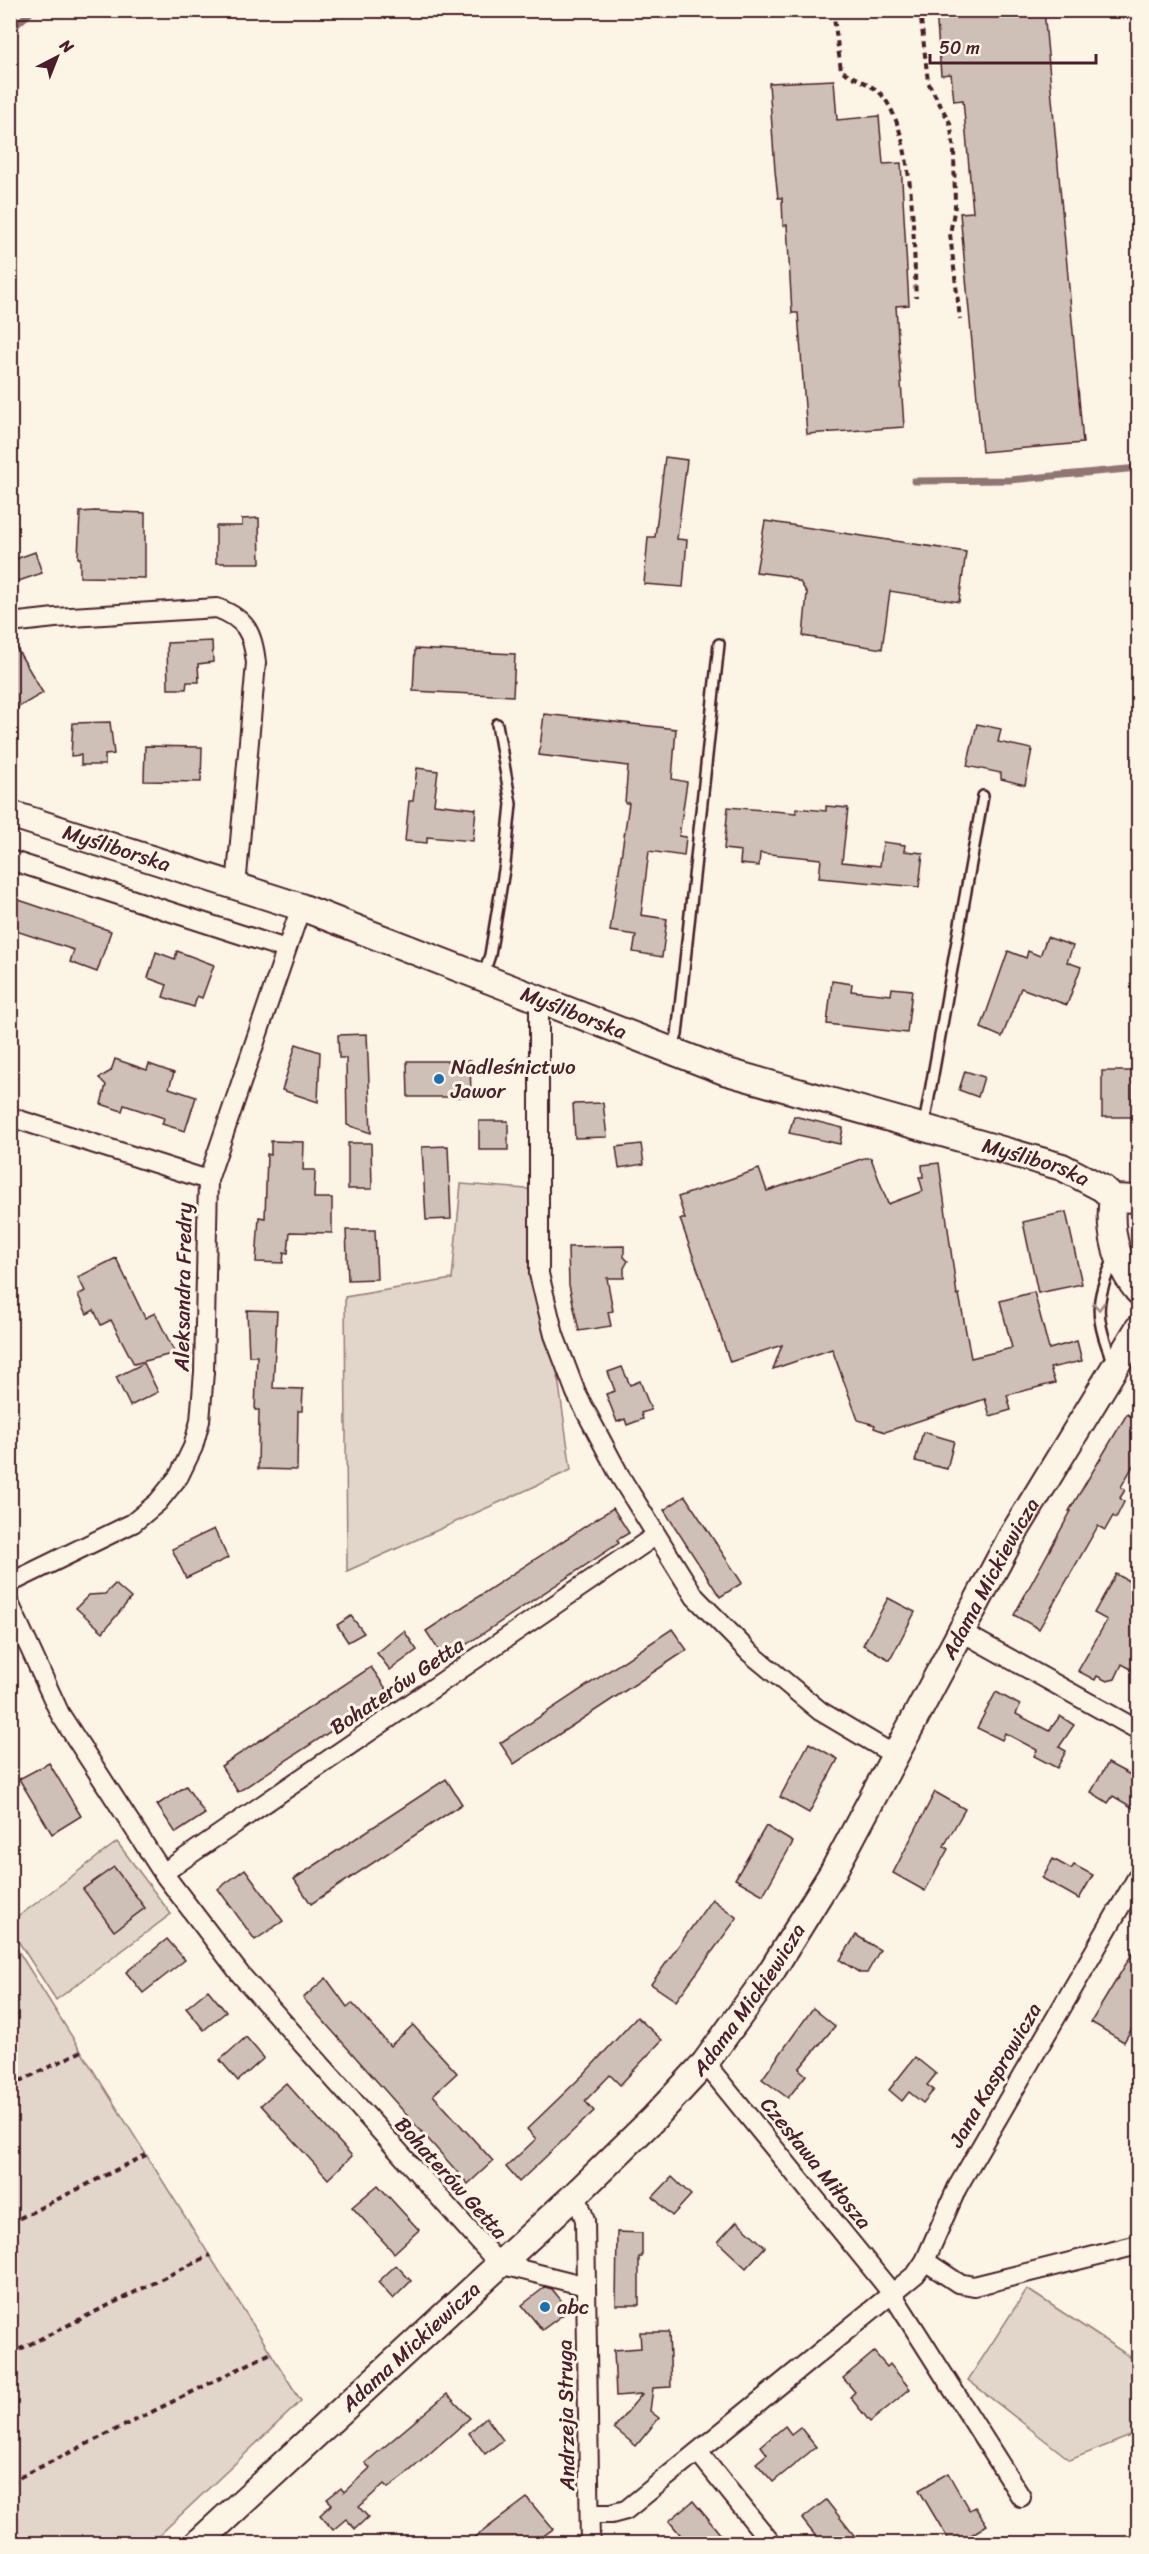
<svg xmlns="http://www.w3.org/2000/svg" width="1149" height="2554" font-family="Sriracha,sans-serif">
<rect width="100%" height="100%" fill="#fcf5e5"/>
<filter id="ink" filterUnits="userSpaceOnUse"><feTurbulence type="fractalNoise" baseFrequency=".0167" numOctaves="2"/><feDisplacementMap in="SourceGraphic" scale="12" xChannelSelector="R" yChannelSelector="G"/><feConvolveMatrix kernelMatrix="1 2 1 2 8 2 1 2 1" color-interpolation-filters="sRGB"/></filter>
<g filter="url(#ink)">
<g fill="#e2d5ca" stroke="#967a7a" stroke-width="1.5">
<path d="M461,1184L539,1190V1243L571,1470L347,1571L345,1297L452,1279Z"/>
<path d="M117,1842L171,1914L56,2000L11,1930V1922Z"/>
<path d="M10,1938L301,2401L151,2543H11Z"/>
<path d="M1027,2289L1138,2362V2433L1070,2460L968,2380Z"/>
</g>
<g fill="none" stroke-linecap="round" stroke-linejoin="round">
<g stroke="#917474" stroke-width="7">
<path d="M10,30L33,10"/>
<path d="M914,481L1010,480L1138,468"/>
</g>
</g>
<g fill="#cfc0b7" stroke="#4a1f2b" stroke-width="1.5">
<path d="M936,10H1044L1083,443L982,452L960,213L973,212L963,100L954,101L951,74L941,75Z"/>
<path d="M834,80L837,120L879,116L883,164L901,163L909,305L896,306L904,427L807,434L798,313H792L787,225L783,226L782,198H778L775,171L769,83Z"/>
<path d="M665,457L687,460L677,539L687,540L683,587L644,584L648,537H655Z"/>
<path d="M95,511L145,513V578L80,577V558H78L80,512Z"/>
<path d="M259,518L260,563H216V526H242V519Z"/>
<path d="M765,521L966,552L959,602L890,591L882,649L803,636L807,593L800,582L787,576L756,572Z"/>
<path d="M35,552L42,573L10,584V561Z"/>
<path d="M10,637L43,693L10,712Z"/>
<path d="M212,641L213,662L198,664L199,682H187L186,689H168L167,643Z"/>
<path d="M415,649L515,654L513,696L413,691Z"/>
<path d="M544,714L676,729L672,779L687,782L679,836L686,837L684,856L649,851L641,915L667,919L662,957L633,952L636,935L610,931L629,803H625L628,766L539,755Z"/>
<path d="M110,722L114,754L105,755V765H81V755L71,756L73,723Z"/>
<path d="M977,724L1001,729L998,742L1032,749L1025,785L1001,779V773L967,766Z"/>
<path d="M145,746L202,747L201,782L144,781Z"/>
<path d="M417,768L438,771L434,804L476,809L473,841L427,837V843L405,841L409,801H413Z"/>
<path d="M826,806L848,808L842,862L880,866L883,842L905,845L904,851L923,853L919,887L819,878L821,859L760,853L759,866L740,864L741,851L724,849L728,807L796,813V808L826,811Z"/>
<path d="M10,897L111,931L97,972L70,962L74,950L10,929Z"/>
<path d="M1047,937L1073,946L1067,962L1081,967L1067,1005L1021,988L1002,1037L981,1028L1008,951L1026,958L1028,951L1040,956Z"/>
<path d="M177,951L214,965L202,998L197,996L194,1007L163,997L167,985L148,978L156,952L175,959Z"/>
<path d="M832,981L852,984L851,991L891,995L892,988L912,990L907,1033L827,1024Z"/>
<path d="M367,1034L371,1133L347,1125L346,1058H339L338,1035Z"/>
<path d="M296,1044L320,1052L318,1102L282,1090Z"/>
<path d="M115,1059L147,1070L149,1064L174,1073L169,1088L196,1097L185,1131L162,1124L164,1118L124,1105L122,1111L101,1104L106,1085L99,1078L111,1071Z"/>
<path d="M407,1061H470L471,1097H408Z"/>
<path d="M965,1071L984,1077L978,1097L959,1090Z"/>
<rect x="1102" y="1071" width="31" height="46"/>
<path d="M603,1103L607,1137L575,1138L573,1104Z"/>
<path d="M794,1116L843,1128L840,1144L789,1133Z"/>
<rect x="479" y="1121" width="29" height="29"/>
<path d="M271,1141L304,1142L303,1170H315L314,1198H332V1233L290,1232L288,1253L284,1252L283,1263L256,1262L259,1217L265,1218L267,1154L271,1155Z"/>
<path d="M348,1143H371L372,1189H348Z"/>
<path d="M641,1144L644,1164L619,1168L616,1147Z"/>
<path d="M448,1146L451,1219L426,1220L422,1147Z"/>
<path d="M864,1158H871L888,1204L923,1191L919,1177H923L922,1165L939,1163L957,1295L959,1294L971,1358L1012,1348L1000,1301L1034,1292L1049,1349L1077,1341L1082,1361L1050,1368L1055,1383L1007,1395L1011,1410L990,1416L985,1399L885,1432L874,1428L875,1425L858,1420L832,1349L773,1369L782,1345L730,1362L680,1219H685L678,1197L759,1169L767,1191Z"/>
<path d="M1066,1212L1082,1284L1038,1293L1023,1222Z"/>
<path d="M346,1230H375L377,1279L348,1280Z"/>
<path d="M624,1246V1257L628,1261L624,1268V1278H607L613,1311L608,1312L611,1326L579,1331L569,1285L568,1247Z"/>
<path d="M116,1258L145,1318L155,1313L175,1353L134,1364L111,1320L101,1325L94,1310L87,1314L78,1295L85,1291L78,1277Z"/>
<path d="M247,1310L277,1311L273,1388L303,1389L302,1411H298L297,1470L258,1469L259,1410H255L257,1356H249Z"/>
<path d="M144,1363L158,1392L130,1406L116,1377Z"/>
<path d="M622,1367L630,1385L640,1381L651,1410L641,1413L643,1419L627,1425L625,1419L617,1422L606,1394L615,1391L608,1372Z"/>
<path d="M1127,1414L1138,1421V1457L1121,1487L1125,1490L1120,1498L1124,1502L1116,1518L1113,1516L1105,1530L1098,1526L1039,1629L1014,1615L1071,1511H1069Z"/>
<path d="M923,1432L954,1441L947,1469L915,1461Z"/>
<path d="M685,1496L742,1583L720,1597L664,1510Z"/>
<path d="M613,1508L629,1533L617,1540L619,1543L455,1652L454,1650L443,1657L426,1631Z"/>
<path d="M214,1529L228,1558L186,1578L172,1549Z"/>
<path d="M1116,1574L1138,1586V1673L1122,1664L1115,1679L1107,1681L1097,1676L1095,1680L1078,1671L1107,1620L1094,1613Z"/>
<path d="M115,1584L131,1598L103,1632L76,1608L89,1595L105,1594Z"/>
<path d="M888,1598L915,1612L890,1660L863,1645Z"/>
<path d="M351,1616L364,1633L348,1642L337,1625Z"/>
<path d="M672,1629L687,1650L514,1764L500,1743Z"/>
<path d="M404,1631L417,1650L390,1670L377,1653Z"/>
<path d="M371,1667L389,1693L238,1792L221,1766Z"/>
<path d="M996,1692L1020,1705L1016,1714L1049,1731L1060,1716L1074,1725L1059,1747L1066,1751L1057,1768L1034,1756L1037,1750L1005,1733L1002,1740L977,1728Z"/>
<path d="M809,1743L838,1759L809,1813L780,1797Z"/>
<path d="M49,1763L81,1816L52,1834L19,1779Z"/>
<path d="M1108,1763L1138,1779V1799L1133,1808L1113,1796L1108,1803L1091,1792Z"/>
<path d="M446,1779L462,1804L311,1904L294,1879Z"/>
<path d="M186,1786L205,1814L176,1833L157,1805Z"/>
<path d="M935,1792L965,1809L944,1846L948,1849L925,1891L893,1873Z"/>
<path d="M766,1826L793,1842L763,1895L735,1879Z"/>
<path d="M1053,1859L1071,1869L1074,1865L1093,1875L1079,1899L1042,1878Z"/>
<path d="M114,1867L145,1908L114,1931L83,1889Z"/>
<path d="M245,1869L283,1921L255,1940L218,1889Z"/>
<path d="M712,1899L737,1918L676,2001L651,1984Z"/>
<path d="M856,1935L880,1950L867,1973H860L840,1960Z"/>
<path d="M167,1939L185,1960L143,1993L126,1972Z"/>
<path d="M1138,1944V2018L1124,2042L1091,2022Z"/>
<path d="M326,1978L347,2007L352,2003L390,2046L413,2025L457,2073L433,2095L493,2161L468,2184L303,1998Z"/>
<path d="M208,1990L226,2012L204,2030L186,2008Z"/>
<path d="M813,2008L835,2026L799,2069L806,2075L788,2098L762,2079Z"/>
<path d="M637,2017L662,2040L620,2085L610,2075L585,2101L594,2111L519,2182L506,2167L536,2139L527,2129L583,2075Z"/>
<path d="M246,2037L264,2058L238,2081L220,2060Z"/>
<path d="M915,2057L936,2074L927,2085L934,2090L923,2103L909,2092L902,2101L889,2090Z"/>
<path d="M286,2083L352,2156L328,2179L261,2105Z"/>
<path d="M672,2177L691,2195L672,2216L653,2197Z"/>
<path d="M378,2185L419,2230L394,2253L352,2207Z"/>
<path d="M737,2221L765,2247L746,2268L718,2242Z"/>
<path d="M617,2232L642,2233V2257H639V2305H616Z"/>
<path d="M396,2265L411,2281L393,2299L378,2282Z"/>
<path d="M545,2287L552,2289L569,2310L542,2330L522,2305Z"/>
<path d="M640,2332H669L671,2387L653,2388L650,2411L659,2418L636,2446L614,2428L642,2394L616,2396L614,2350L641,2348Z"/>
<path d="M874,2352L887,2367L890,2364L910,2389L870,2422L850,2397L855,2392L843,2378Z"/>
<path d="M447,2394L470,2418L404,2476L388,2488L384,2484L359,2507L368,2517L355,2529L346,2519L333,2530L320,2515L332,2504L327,2499L341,2488L344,2492L370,2468L365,2463Z"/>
<path d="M486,2417L503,2440L485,2454L469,2433Z"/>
<path d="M785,2426L791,2434L800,2427L816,2447L773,2482L756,2463L767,2454L761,2446Z"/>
<path d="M948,2473L969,2510L975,2507L987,2525L957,2544H951L919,2490Z"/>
<path d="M527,2498L553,2529L532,2544H466Z"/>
<path d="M826,2500L861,2544H822L802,2519Z"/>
<path d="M693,2501L721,2535L710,2544H688L669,2521Z"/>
</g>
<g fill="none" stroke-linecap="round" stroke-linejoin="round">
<g stroke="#4a1f2b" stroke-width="14">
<g id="lane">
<path d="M483,976L490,955L505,864L511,804L497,724"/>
<path d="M670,1048L677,1035L719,644"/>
<path d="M924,1125L983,796"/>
<path d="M1113,1363C1096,1318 1093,1304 1114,1259"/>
</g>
</g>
<g stroke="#4a1f2b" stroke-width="22">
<g id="street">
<path d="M10,623L55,618L217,608C246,619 253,633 256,663L236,887"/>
<path d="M10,860L286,949"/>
<path d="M539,1000V1274L554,1335L576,1393L621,1478L695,1597L749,1652L820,1711L896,1756"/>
<path d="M10,1117L208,1180"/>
<path d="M10,1583L133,1523L158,1502L179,1476L193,1447L200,1421L204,1372L208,1180L301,907"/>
<path d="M10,1605L60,1714L163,1873L240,1974L499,2264L586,2286"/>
<path d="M960,1631L1138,1730"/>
<path d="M163,1873L655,1536"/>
<path d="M705,2063L891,2292L1021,2497"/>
<path d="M576,2194L585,2220L590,2544"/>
<path d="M925,2261L958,2283L974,2286L1138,2245"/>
<path d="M698,2452L772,2544"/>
<path d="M590,2514H611L626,2510L916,2274L925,2261L957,2188L1138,1876"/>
</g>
</g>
<g stroke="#4a1f2b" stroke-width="30">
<g id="secondary">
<path id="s1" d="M10,814L301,907L724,1071L1062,1167L1102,1188L1113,1198L1138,1199"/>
<path d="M1113,1198C1108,1230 1117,1266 1138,1291"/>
<path id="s2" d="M197,2544L576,2194L653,2119L705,2063L771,1972L833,1872L1012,1536L1138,1329"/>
</g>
</g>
<g stroke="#4a1f2b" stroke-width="4" stroke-dasharray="6 4.5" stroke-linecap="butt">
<path d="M833,10L841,70C852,78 872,84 881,94C916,134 913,245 916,298"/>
<path d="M920,10L928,82L950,123L954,149L955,206L950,234L960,319"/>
<path d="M10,1938H11"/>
<path d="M10,2086L82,2051"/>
<path d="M10,2223L146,2155"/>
<path d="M10,2354L210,2255"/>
<path d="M10,2482L271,2353"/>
</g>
<use href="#lane" stroke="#fcf5e5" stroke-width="9"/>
<use href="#street" stroke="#fcf5e5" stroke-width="18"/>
<use href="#secondary" stroke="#fcf5e5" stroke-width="26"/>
</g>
<defs><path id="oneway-chevron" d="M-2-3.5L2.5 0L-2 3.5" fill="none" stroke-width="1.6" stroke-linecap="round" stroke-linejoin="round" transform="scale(1.5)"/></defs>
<use stroke="#a38a88" href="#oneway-chevron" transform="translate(1099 1306) rotate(88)"/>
</g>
<g fill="#1f6fb2" stroke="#fcf5e5" stroke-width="2">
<circle cx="439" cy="1079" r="6"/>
<circle cx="545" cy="2307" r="6"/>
</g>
<g text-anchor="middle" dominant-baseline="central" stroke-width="6" stroke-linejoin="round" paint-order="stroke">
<g font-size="21" fill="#4a1f2b" stroke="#fcf5e5">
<text stroke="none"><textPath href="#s1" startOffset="112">Myśliborska</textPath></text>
<text stroke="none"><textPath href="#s1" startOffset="598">Myśliborska</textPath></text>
<text stroke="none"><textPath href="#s1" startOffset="1084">Myśliborska</textPath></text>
<text transform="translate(183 1287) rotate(-89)">Aleksandra Fredry</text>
<text stroke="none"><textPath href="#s2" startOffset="1263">Adama Mickiewicza</textPath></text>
<text transform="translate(397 1686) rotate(-34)">Bohaterów Getta</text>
<text stroke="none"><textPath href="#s2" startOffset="777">Adama Mickiewicza</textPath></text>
<text transform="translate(995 2075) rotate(-60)">Jana Kasprowicza</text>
<text transform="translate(816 2163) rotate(51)">Czesława Miłosza</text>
<text transform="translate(451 2178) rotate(48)">Bohaterów Getta</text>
<text stroke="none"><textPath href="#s2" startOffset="291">Adama Mickiewicza</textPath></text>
<text transform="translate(566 2415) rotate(-91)">Andrzeja Struga</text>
</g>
<g font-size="21" fill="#4a1f2b" stroke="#fcf5e5" text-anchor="start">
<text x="451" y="1067">Nadleśnictwo<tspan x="451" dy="24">Jawor</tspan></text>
<text x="557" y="2307">abc</text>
</g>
</g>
<rect width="1149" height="2554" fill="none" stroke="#fcf5e5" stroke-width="36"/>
<rect x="18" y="18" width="1113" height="2518" fill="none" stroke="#4a1f2b" stroke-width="2" filter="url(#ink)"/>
<g transform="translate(57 57) rotate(42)" stroke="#fcf5e5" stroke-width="4.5" paint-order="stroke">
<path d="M0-4.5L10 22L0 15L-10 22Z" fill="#4a1f2b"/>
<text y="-9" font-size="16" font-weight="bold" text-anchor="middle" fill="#4a1f2b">N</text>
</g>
<path d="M930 54v9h166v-9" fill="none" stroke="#4a1f2b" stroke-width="3"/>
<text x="939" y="54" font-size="18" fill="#4a1f2b" stroke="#fcf5e5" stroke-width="4.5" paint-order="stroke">50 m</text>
</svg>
